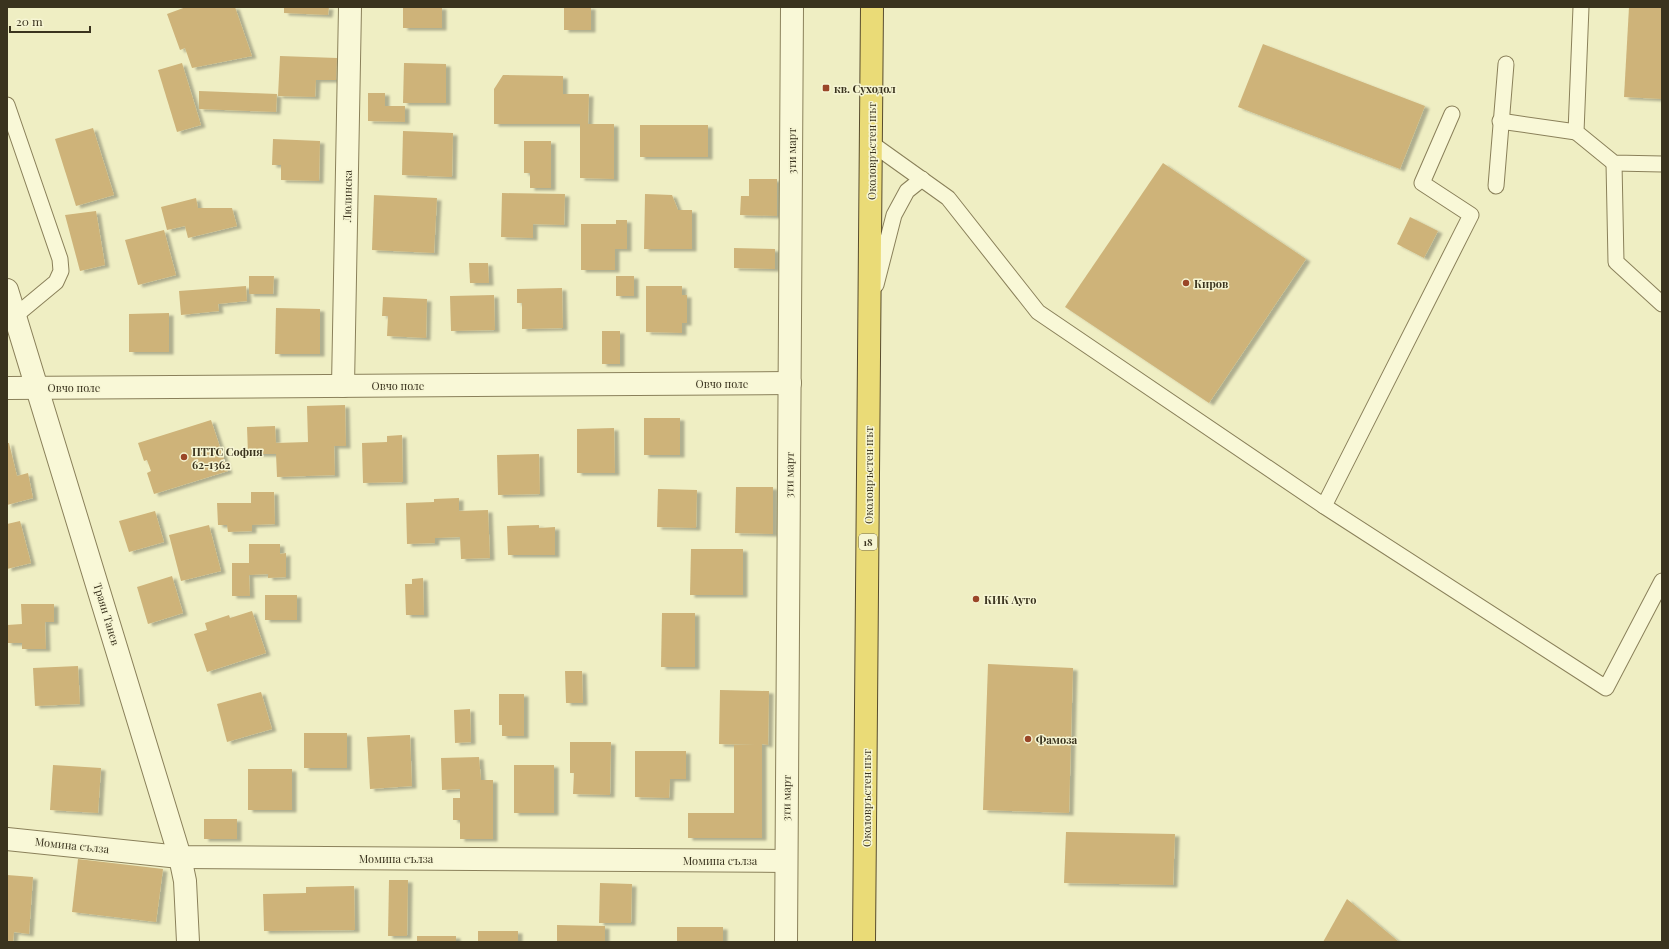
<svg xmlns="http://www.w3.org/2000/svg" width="1669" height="949" font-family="'Playfair Display',serif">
<defs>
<filter id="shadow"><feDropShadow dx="4.5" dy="2.5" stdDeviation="1" flood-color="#0004"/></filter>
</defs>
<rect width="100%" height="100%" fill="#efeec3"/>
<g fill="#ceb379" filter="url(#shadow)">
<path d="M186,7H235L252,56L192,68L185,48L180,50L167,14Z"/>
<path d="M284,7H329L328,15L284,13Z"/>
<rect x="403" y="7" width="39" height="21"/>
<rect x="564" y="7" width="27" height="23"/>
<path d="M1629,7H1662V99L1624,97Z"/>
<path d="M1263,44L1425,106L1400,169L1238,107Z"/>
<path d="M280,56L337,58L336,80H316L315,97L278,96Z"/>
<path d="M182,63L201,125L177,132L158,70Z"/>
<path d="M404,63L446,64V103H403Z"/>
<path d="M503,75L563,76V94H589L588,124H614V179L580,178V124H494V89Z"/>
<path d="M199,91L277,94L276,112L199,109Z"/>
<path d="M368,93H385V106H405V122L368,121Z"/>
<rect x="640" y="125" width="68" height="32"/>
<path d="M93,128L114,195L76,206L55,139Z"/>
<path d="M403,131L453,133L452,177L402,175Z"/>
<path d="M273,139L320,141L319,181L281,180V165H272Z"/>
<path d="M524,141H551V188H530V173H524Z"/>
<path d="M1163,163L1306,259L1209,403L1065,307Z"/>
<path d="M749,179H777V216L740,215L741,196H749Z"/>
<path d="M502,193L565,194L564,225L533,224V238L501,237Z"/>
<path d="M645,194L672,195L678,210H692V249H644Z"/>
<path d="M374,195L437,198L434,253L372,250Z"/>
<path d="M196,198L198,208H232L237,226L188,238L185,226L167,230L161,207Z"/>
<path d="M96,211L105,265L80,271L65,215Z"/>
<path d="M1410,217L1438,231L1424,258L1397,244Z"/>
<path d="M616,220H627V249H615V270H581V224H616Z"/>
<path d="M164,230L176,275L138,285L125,240Z"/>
<path d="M734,248L775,249V269L734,268Z"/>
<path d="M469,263H488L489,283H470Z"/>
<path d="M249,276H274L273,294H249Z"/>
<rect x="616" y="276" width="18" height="20"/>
<path d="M246,286L247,301L218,304L219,311L181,315L179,291Z"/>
<path d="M646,286H682V295H687V323H682V333L646,332Z"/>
<path d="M562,288L563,328L522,329V303H517V289Z"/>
<path d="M494,295L495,330L451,331L450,296Z"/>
<path d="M383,297L427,299L426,338L387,336L388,316H382Z"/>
<path d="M276,308L320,309V354H275Z"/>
<path d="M169,313V352H129V314Z"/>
<rect x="602" y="331" width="18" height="33"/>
<path d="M345,405L346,446H334L335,475L277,477L276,454H248L247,427L275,426L276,443L308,442L307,406Z"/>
<rect x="644" y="418" width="36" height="37"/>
<path d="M211,420L228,471L154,494L147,473L151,471L147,460L144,461L138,443Z"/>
<path d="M614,428L615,473H577V429Z"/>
<path d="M402,435L403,482L363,483L362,443L387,442V436Z"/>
<path d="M7,443H9L17,476L28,473L33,498L7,505Z"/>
<path d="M539,454L540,494L498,495L497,455Z"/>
<path d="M736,487H773V534L735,533Z"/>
<path d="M658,489L697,490L696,528L657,527Z"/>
<path d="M251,492H274L275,524L252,525V531L228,532L227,525H218L217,503H251Z"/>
<path d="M459,498V511L488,510L490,558L461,559L460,537L435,538V543L407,544L406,503L434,502V499Z"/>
<path d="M155,511L164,542L129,552L119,521Z"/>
<path d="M20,521L31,563L7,569V524Z"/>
<path d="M209,525L221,571L181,581L169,535Z"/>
<path d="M539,525V528L555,527V555H508L507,526Z"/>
<path d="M249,544H280V554L286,553V577L268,578V574L249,575L250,596H232V563H249Z"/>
<path d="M691,549H743V595H690Z"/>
<path d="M172,576L183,613L148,624L137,587Z"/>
<path d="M423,578L424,615H406L405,584H412V579Z"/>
<rect x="265" y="595" width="32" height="25"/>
<path d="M21,604H54V622H45L46,649H22V643H7V625L22,624Z"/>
<path d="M252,611L266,653L207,672L194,634L207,630L205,623L229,615L230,618Z"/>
<path d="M662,613H695V667H661Z"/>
<path d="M988,664L1073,668L1069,813L983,810Z"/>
<path d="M78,666L80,704L35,706L33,668Z"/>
<path d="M565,671H582L583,703H566Z"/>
<path d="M720,690L769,691L768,745L762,744V838H688V813H734V745H756L719,744Z"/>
<path d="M261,692L272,729L227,742L217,704Z"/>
<path d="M499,694H524V736H502V725H499Z"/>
<path d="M470,709L471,742L455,743L454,710Z"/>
<rect x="304" y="733" width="43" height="35"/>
<path d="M410,735L412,786L370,789L367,737Z"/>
<path d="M570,742H611L610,795L573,794L574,773H570Z"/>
<path d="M635,751H686V779H670L669,798L635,797Z"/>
<path d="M479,757L481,780H493V839H460V820H453V798H460V789L442,790L441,758Z"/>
<path d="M53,765L101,768L98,813L50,810Z"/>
<rect x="514" y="765" width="40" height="48"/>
<rect x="248" y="769" width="44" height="41"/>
<rect x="204" y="819" width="33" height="20"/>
<path d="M1066,832L1175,834L1173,885L1064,883Z"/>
<path d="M78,859L163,869L156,922L72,912Z"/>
<path d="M7,875L33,877L29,934L14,932L13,942H7Z"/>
<path d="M389,880H408L407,936H388Z"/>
<path d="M600,883L632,884L631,923H599Z"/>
<path d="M354,886L355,930L264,931L263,894L306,893V887Z"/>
<path d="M1347,899L1399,942H1323Z"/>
<path d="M557,925L605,926V942H557Z"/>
<rect x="677" y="927" width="46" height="15"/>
<rect x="478" y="931" width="40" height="11"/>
<rect x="417" y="936" width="39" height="6"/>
</g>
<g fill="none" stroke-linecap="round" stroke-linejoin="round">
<g stroke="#8a805a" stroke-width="17">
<g id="service">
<path d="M1581,7L1576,132L1614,163L1662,164"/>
<path d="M7,105L60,259L61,271L56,282L15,316"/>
<path d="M1500,121L1576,132"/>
<path d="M871,143L948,198L1038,312L1324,506L1606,688L1662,581"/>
<path d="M1614,163L1616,262L1662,304"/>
<path d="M1496,186L1506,64"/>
<path d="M876,285L894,215L907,191L922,179"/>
<path d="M1324,506L1471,215L1422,183L1452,114"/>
</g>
</g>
<g stroke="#8a805a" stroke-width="24">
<g id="minor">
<path d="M7,290L180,857L185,881L188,942"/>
<path d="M343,386L350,7"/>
<path d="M7,388L790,383"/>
<path d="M7,839L180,857L786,861"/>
<path d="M786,942L792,7"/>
</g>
</g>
<g stroke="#584c2e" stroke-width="24">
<path id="trunk" d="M864,942L872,7"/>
</g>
<use href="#service" stroke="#f9f8d7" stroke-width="15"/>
<use href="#minor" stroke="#f9f8d7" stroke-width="22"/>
<use href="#trunk" stroke="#eadb77" stroke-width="22"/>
</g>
<g fill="#9a4628" stroke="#f6f5d3" stroke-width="1.5">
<rect x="822" y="84" width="8" height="8" rx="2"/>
<circle cx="1186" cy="283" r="4"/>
<circle cx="184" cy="457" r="4"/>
<circle cx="976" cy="599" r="4"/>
<circle cx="1028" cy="739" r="4"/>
</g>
<g text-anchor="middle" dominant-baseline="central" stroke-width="3" stroke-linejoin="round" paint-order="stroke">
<rect fill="#f6f5d3" stroke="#726d54" stroke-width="1" x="859" y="534" width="18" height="16" rx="3"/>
<g font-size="10" font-weight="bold" fill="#3a331e">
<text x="868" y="542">18</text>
</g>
<g font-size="11" font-weight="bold" fill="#3a331e" stroke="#f6f5d3" text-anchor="start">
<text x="834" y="88">кв. Суходол</text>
<text x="1194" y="283">Киров</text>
<text x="192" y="451">ПТТС София<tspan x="192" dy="13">62-1362</tspan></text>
<text x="984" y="599">КИК Ауто</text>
<text x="1036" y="739">Фамоза</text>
</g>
<g font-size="11" fill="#3a331e" stroke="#f6f5d3">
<text transform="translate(791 151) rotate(-90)">3ти март</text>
<text transform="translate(871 151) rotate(-90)">Околовръстен път</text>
<text transform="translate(347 196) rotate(-89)">Люлинска</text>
<text x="722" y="383">Овчо поле</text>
<text x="398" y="385">Овчо поле</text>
<text x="74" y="387">Овчо поле</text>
<text transform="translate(789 475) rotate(-89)">3ти март</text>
<text transform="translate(868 475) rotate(-90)">Околовръстен път</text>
<text transform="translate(107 614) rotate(73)">Траян Танев</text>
<text transform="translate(786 798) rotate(-89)">3ти март</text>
<text transform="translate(866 798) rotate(-90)">Околовръстен път</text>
<text transform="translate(72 845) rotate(6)">Момина сълза</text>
<text x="396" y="858">Момина сълза</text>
<text x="720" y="860">Момина сълза</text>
</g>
</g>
<rect width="1669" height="949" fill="none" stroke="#3a331e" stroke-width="16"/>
<path d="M10 26v6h80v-6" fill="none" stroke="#3a331e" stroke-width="2"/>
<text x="16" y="26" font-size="12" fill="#3a331e" stroke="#f6f5d3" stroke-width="3" paint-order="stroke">20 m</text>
</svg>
